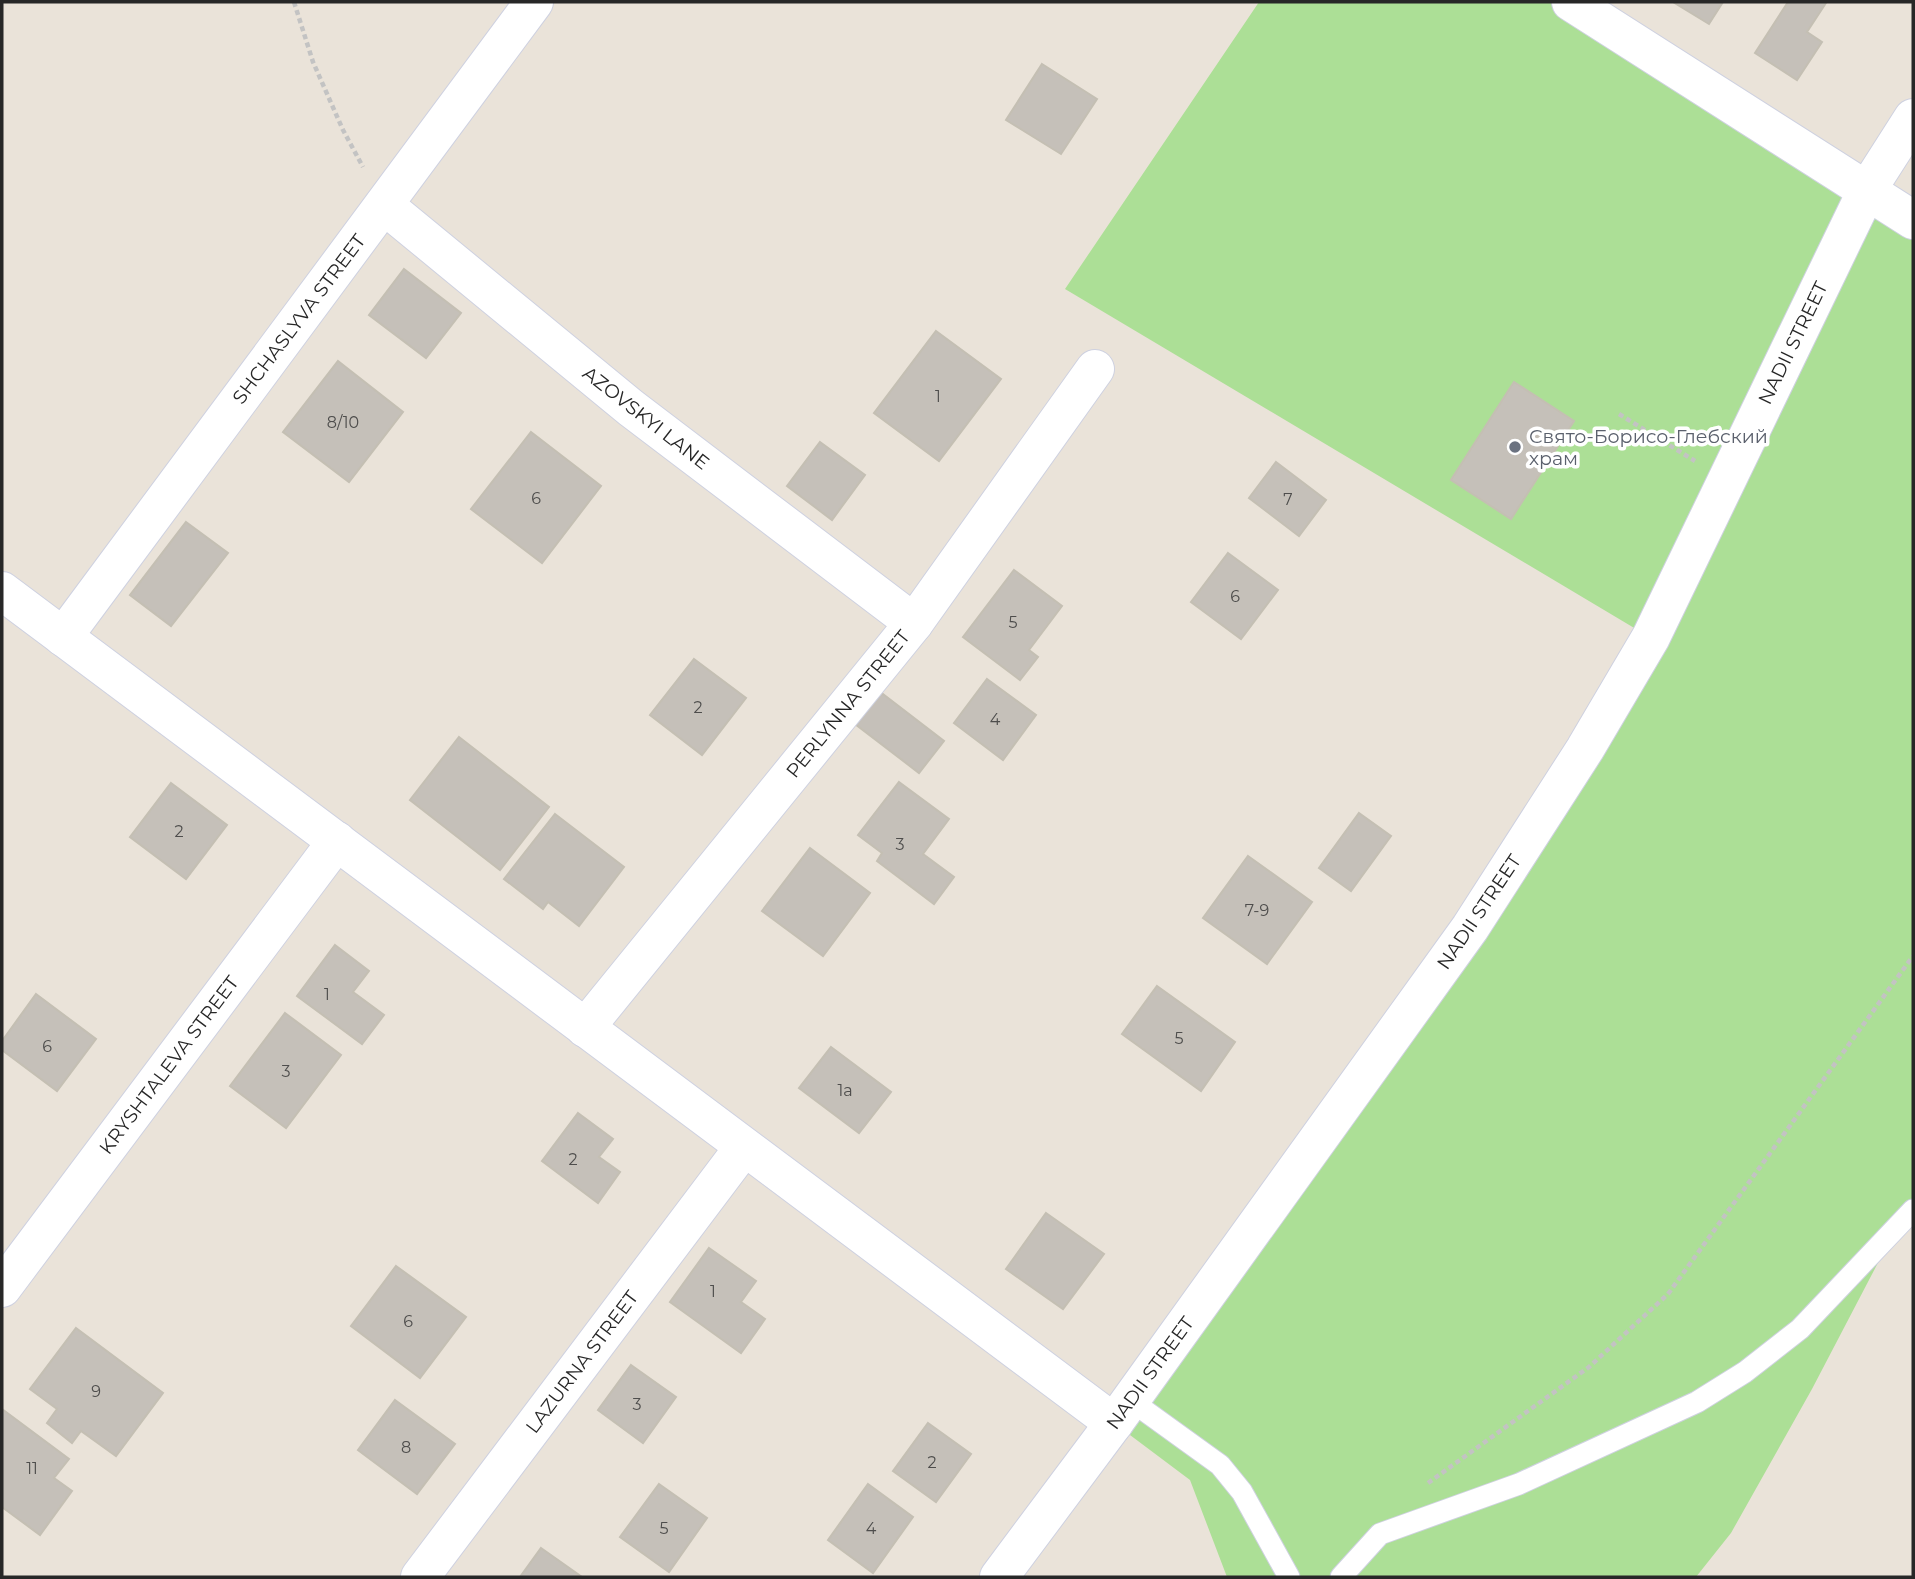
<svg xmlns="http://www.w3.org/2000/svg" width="1915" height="1579" font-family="Montserrat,sans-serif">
<rect width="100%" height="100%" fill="#eae3d9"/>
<path fill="#acdf96" d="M1259,2H1571L1913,220V1220L1881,1257L1812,1389L1731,1533L1696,1577H1227L1190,1480L1114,1423L1651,638L1065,289Z"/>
<g fill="#c5c0b9" stroke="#c4bfb3" stroke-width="2">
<path d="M1673,2H1723L1709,24Z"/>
<path d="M1788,2H1824L1826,3L1807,32L1822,42L1797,80L1755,53Z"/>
<path d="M1042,64L1097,99L1061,154L1006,120Z"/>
<path d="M404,269L461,313L426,358L369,315Z"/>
<path d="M936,331L1001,379L939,461L874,413Z"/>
<path d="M338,361L403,412L349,482L283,432Z"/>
<path d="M1514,382L1574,421L1511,519L1451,480Z"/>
<path d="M531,432L601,486L542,563L471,509Z"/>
<path d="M820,442L865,475L832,520L787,486Z"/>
<path d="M1276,462L1326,500L1299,536L1249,498Z"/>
<path d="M186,522L228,553L171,626L130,595Z"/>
<path d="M1228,553L1278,590L1241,639L1191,602Z"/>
<path d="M1014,570L1062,606L1029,650L1038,657L1020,680L963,637Z"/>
<path d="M694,659L746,698L702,755L650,715Z"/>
<path d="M987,679L1036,715L1003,760L954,723Z"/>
<path d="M879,691L944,741L919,773L855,724Z"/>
<path d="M459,737L549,807L500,870L410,800Z"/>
<path d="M899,782L949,819L923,854L954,877L934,904L877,861L882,853L858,835Z"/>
<path d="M171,783L227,825L186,879L130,837Z"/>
<path d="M1359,813L1391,836L1351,891L1319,868Z"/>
<path d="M555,814L624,867L579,926L548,902L543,909L504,879Z"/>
<path d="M810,848L870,893L823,956L762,911Z"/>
<path d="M1248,856L1312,902L1267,964L1203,918Z"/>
<path d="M335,945L369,971L353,992L384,1015L362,1044L297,996Z"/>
<path d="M1157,986L1235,1042L1201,1091L1122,1034Z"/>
<path d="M36,994L96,1039L57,1091L2,1050V1041Z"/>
<path d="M285,1013L341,1055L286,1128L230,1086Z"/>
<path d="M831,1047L891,1092L859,1133L799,1088Z"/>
<path d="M578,1113L613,1139L599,1157L620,1172L598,1203L542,1161Z"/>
<path d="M1046,1213L1104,1254L1063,1309L1006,1269Z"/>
<path d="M709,1248L756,1281L741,1302L765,1319L741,1353L670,1302Z"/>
<path d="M396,1266L466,1317L420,1378L351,1326Z"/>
<path d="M76,1328L163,1393L116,1456L81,1431L72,1443L47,1423L57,1409L30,1389Z"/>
<path d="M631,1365L676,1397L643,1443L598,1410Z"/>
<path d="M395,1400L455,1444L417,1494L358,1450Z"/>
<path d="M2,1409L69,1459L54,1478L72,1491L40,1535L2,1507Z"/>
<path d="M928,1423L971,1454L936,1502L893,1471Z"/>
<path d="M659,1484L707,1518L669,1572L620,1537Z"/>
<path d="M868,1484L913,1517L873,1573L828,1540Z"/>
<path d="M541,1548L582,1577H520Z"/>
</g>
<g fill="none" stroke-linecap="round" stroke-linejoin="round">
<g stroke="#ced1e0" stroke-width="23">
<g id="service">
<path d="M1130,1400L1220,1465L1242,1492L1289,1577"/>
<path d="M1341,1577L1380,1534L1519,1484L1697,1402L1745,1372L1800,1329L1913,1210"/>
</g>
</g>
<g stroke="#ced1e0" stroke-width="40">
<g id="minor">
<path d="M1571,2L1913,220"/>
<path d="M384,205L631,408L914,623"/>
<path d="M2,591L1114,1423"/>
<path d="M63,637L534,2"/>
<path d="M585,1028L914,623L1095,369"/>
<path d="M2,1288L337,841"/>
<path d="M420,1577L744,1147"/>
<path d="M999,1577L1114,1423L1470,928L1585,749L1651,637L1867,190L1913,118"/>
</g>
</g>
<g stroke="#c3c3c3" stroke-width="4.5" stroke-dasharray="5 3.5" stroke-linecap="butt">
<path d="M294,2L313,62L343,130L363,167"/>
<path d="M1619,414L1695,461"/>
<path d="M1428,1483L1589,1367L1668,1294L1913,956"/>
</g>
<use href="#service" stroke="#fff" stroke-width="21"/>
<use href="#minor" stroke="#fff" stroke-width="38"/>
</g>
<circle fill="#6b7280" stroke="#fff" stroke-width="2.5" cx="1515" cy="447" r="7"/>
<g text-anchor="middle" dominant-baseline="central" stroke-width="7" stroke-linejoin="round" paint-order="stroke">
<g font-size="16" fill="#4e4d4c">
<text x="938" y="396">1</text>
<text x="343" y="422">8/10</text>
<text x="536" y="498">6</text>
<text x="1288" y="499">7</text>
<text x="1235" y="596">6</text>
<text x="1013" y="622">5</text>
<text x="698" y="707">2</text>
<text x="995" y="719">4</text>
<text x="179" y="831">2</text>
<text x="900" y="844">3</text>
<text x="1257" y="910">7-9</text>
<text x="327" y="994">1</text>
<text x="1179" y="1038">5</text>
<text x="47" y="1046">6</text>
<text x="286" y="1071">3</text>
<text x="845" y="1090">1а</text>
<text x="573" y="1159">2</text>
<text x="713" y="1291">1</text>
<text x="408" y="1321">6</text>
<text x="96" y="1391">9</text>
<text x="637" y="1404">3</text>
<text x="406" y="1447">8</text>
<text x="932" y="1462">2</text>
<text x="32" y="1468">11</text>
<text x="664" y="1528">5</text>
<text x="871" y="1528">4</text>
</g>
<g font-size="19" fill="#272727" stroke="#fff">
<text transform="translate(299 319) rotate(-53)">SHCHASLYVA STREET</text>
<text transform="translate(1793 343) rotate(-64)">NADII STREET</text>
<text transform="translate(646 418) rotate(38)">AZOVSKYI LANE</text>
<text transform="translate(848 704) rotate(-51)">PERLYNNA STREET</text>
<text transform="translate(1479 912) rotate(-56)">NADII STREET</text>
<text transform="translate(169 1065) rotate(-53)">KRYSHTALEVA STREET</text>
<text transform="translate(582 1362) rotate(-53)">LAZURNA STREET</text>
<text transform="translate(1150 1373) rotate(-54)">NADII STREET</text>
</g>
<g font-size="19" fill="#5b616d" stroke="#fff" text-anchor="start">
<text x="1529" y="436">Свято-Борисо-Глебский<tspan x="1529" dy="22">храм</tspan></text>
</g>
</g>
<rect width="1915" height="1579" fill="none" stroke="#272727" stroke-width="7"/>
</svg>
